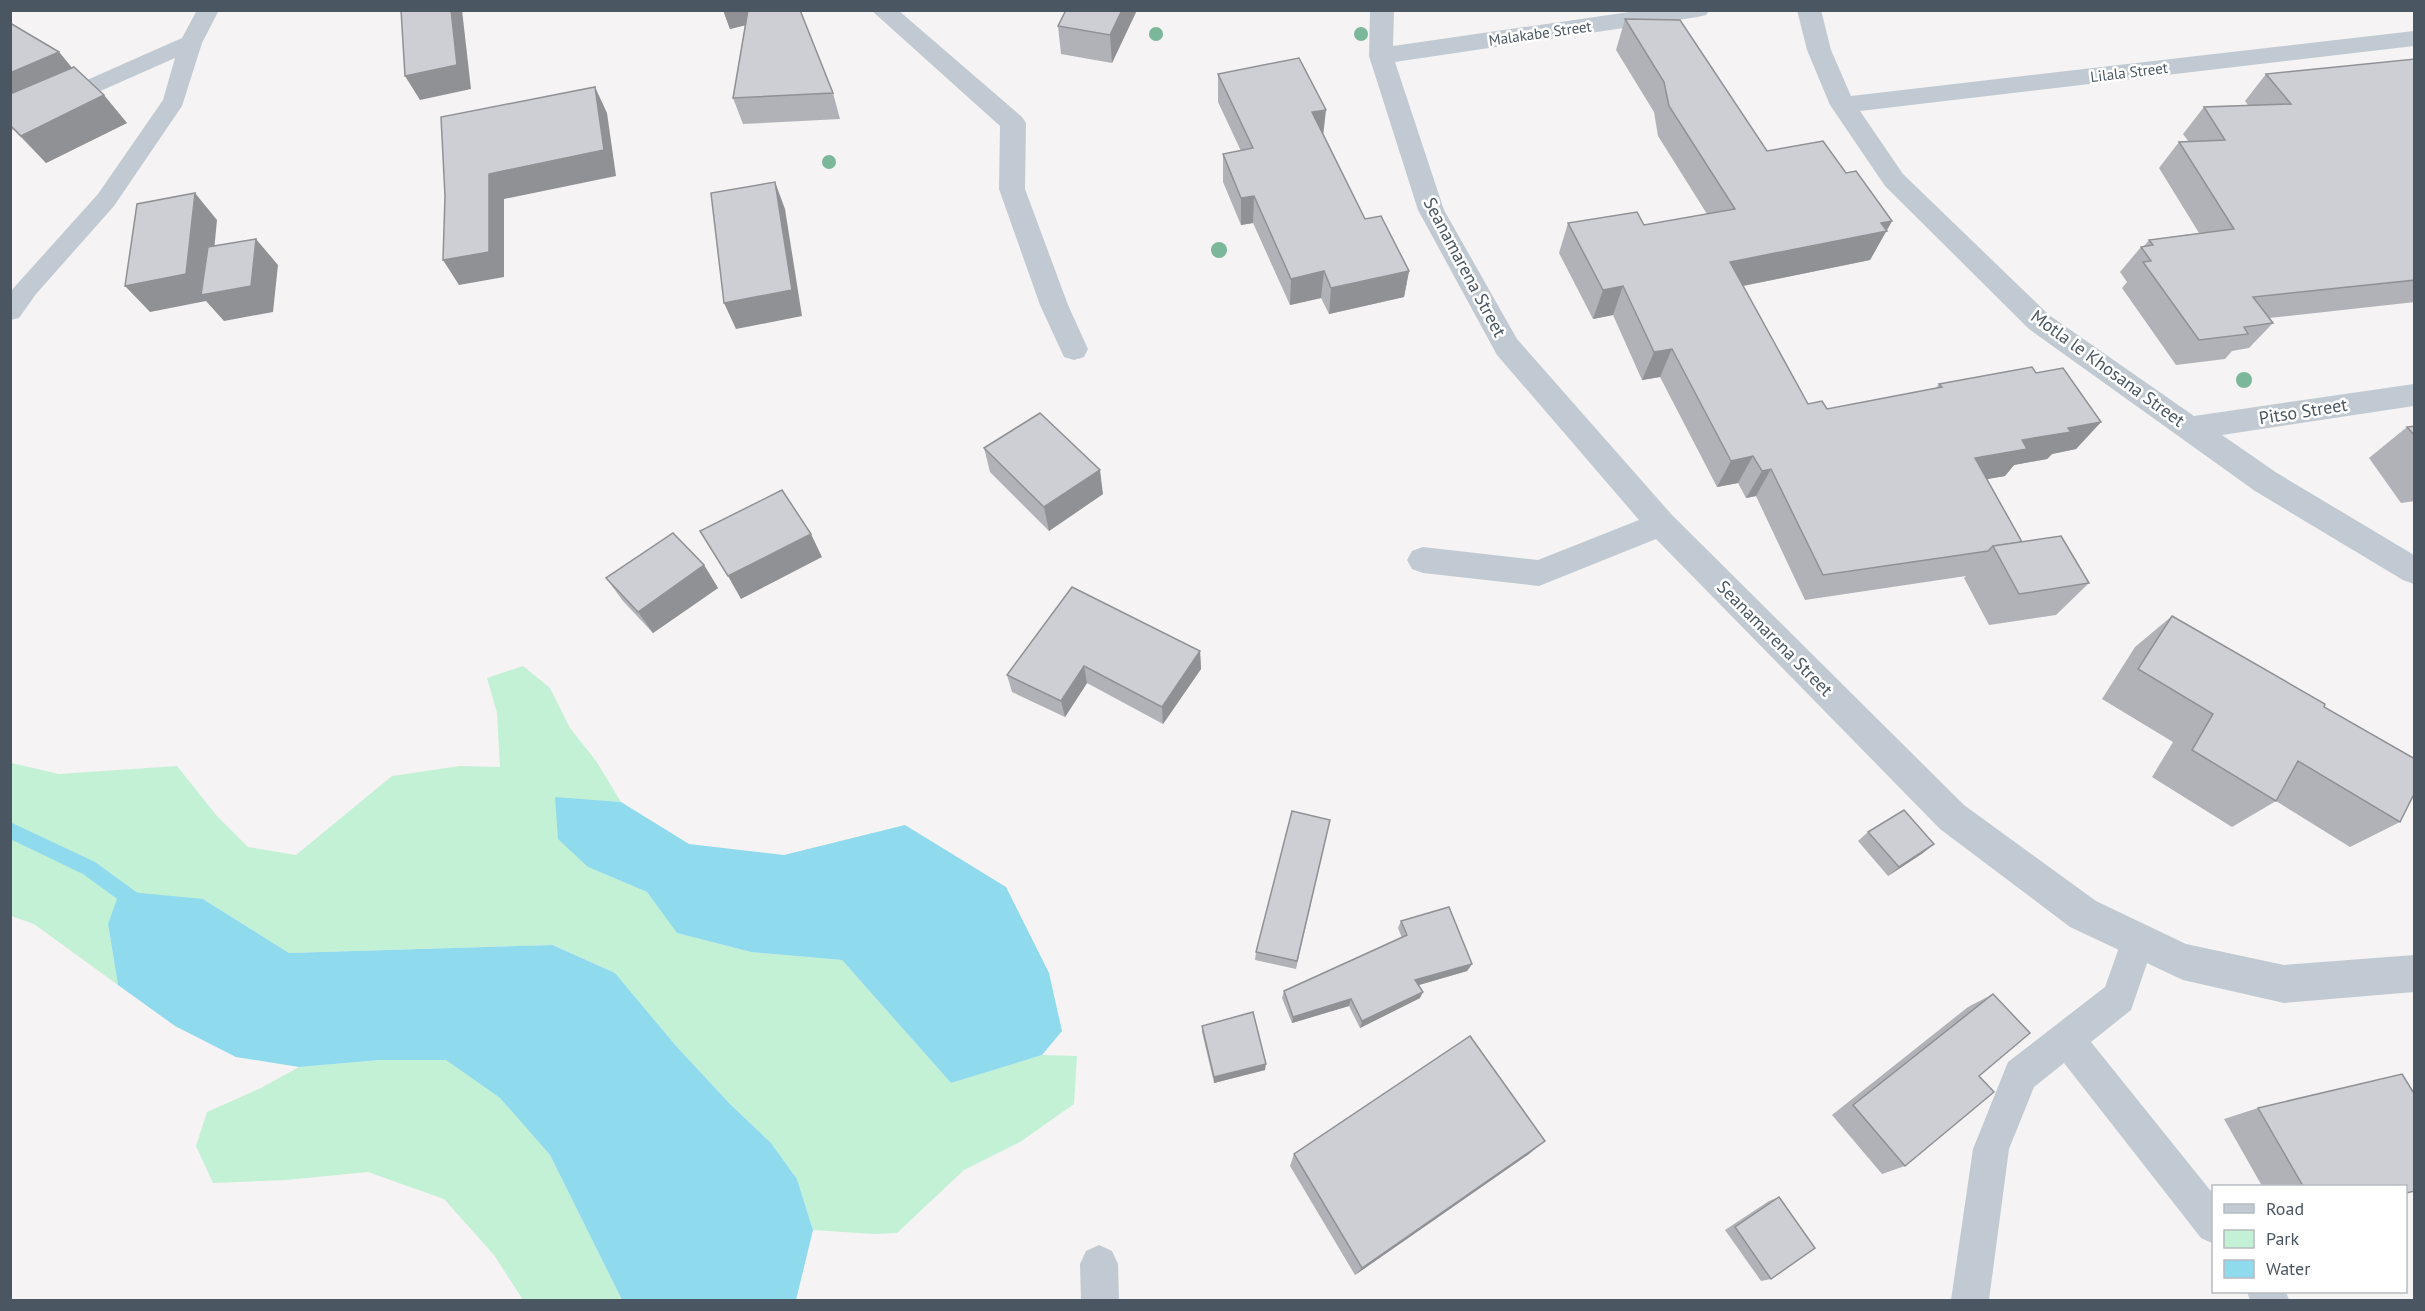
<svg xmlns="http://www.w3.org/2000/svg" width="2425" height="1311" font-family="'PT Sans',sans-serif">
<rect width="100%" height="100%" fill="#f5f3f3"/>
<g fill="#c3f1d5">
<path d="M523,666L550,688L570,728L596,761L621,802L555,798L588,867L647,892L678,933L751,952L842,960L951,1083L1042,1055L1077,1056L1074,1104L1020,1142L964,1170L897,1233L874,1234L813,1230L797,1179L771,1143L731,1105L677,1047L615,973L554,945L289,953L203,899L108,924L118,985L34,924L11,916V763L59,774L177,766L216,815L248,847L296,855L392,776L460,766L500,767L497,713L487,678Z"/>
<path d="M445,1059L500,1098L550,1155L622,1300H523L494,1255L444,1199L368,1172L286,1180L213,1183L196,1146L207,1112L261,1088L299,1067L380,1060Z"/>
</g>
<g fill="#90daee">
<path d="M555,797L621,802L689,844L784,855L905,825L1006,887L1049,973L1062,1031L1042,1055L951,1083L842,960L751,952L677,933L647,892L588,867L558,839Z"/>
<path d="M120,891L203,899L289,953L553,945L615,973L677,1047L731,1105L771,1143L797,1179L813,1230L796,1300H622L550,1155L500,1098L446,1060H380L299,1067L236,1057L175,1026L118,985L108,924Z"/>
</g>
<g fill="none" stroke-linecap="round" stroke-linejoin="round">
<path fill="#90daee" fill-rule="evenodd" d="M10,822L95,862L143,897L146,903L143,909L137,912L131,909L83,874L10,839Z"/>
<g fill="#c1cad2" fill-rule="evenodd">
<path d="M197,10H219L202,43L182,106L114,206L36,294L19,318L10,320V292L98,194L163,100L175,58L10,131V114L182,38Z"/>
<path d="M2138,924L2150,928L2155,940L2131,1010L2091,1042L2214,1195V1244L2201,1238L2064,1063L2034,1087L2009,1149L1989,1300H1951L1973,1149L2008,1062L2105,987L2126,928Z"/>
<path d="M1099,1245L1112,1251L1118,1264L1119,1300H1081L1080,1264L1086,1251Z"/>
<path d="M2247,1292H2286L2289,1300H2250Z"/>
</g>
<g fill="#c1cad2" fill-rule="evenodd">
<path d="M871,10H898L1022,117L1026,123L1025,189L1068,305L1088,349L1084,357L1074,360L1064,357L1040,305L999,189L1000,126Z"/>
<path d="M1370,10H1394L1393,46L1643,10H1710L1706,15L1698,17L1395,62L1444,210L1517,339L1672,515L1964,805L2096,901L2186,944L2284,965L2414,955V992L2284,1003L2183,980L2070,927L1940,829L1656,539L1539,586L1423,573L1412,569L1407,560L1412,551L1423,547L1538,560L1639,520L1497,355L1418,210L1369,56Z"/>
<path d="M1797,10H1821L1831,50L1851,96L2414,31V46L1860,111L1903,174L2049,315L2194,416L2414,384V406L2222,435L2277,473L2414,555V584L2403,580L2255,491L2029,329L1885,186L1830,105L1807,50Z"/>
</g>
</g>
<g fill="#7bb799">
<circle cx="1156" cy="34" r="7"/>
<circle cx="1361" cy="34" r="7"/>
<circle cx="829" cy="162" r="7"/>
<circle cx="1219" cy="250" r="8"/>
<circle cx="2244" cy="380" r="8"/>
</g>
<g fill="#b0b2b7">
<path d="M723,10H800L833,93L840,119L743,124L733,98L745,25L730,29Z"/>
<path d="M1066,10H1137L1112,63L1061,54L1058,26Z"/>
<path d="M1625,19L1767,151L1846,173L1892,221L1870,260L1743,286L1808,404L1827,409L1936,388L1939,384L2036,373L2101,422L2076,449L2052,454L2047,459L2014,465L2005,476L1987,479L2022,542L2089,583L2056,615L1989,625L1964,578L1966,576L1805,600L1756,496L1746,498L1738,483L1717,487L1660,377L1642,380L1613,315L1593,319L1559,253L1568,223L1644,225L1707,214L1658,136L1654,112L1616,50Z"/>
<path d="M10,23L59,52L72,68L127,123L46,163L10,126Z"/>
<path d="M2415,59V302L2269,318L2273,323L2249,348L2232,351L2225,359L2176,365L2122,288L2127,282L2120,272L2141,247L2144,246L2149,240L2199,233L2159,168L2179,142L2188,141L2183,134L2204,107L2248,105L2245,101L2266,74Z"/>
<path d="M1218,74L1324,135L1365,219L1409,271L1404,297L1329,314L1321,298L1290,305L1253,223L1241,225L1223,182V154L1241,151L1218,102Z"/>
<path d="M2415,426V501L2401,503L2369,458L2407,427Z"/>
<path d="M984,448L1103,494L1049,531L990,472Z"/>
<path d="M704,565L718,588L653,633L623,601L606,578Z"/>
<path d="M2172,616L2324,707L2400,822L2350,847L2276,801L2232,827L2152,777L2173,742L2102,699L2135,647Z"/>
<path d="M1200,651L1201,669L1163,724L1087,683L1065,717L1012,692L1007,675Z"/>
<path d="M1330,820L1296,969L1255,960L1256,952Z"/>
<path d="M1868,832L1923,853L1888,876L1858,841Z"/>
<path d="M1401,921L1472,964L1467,971L1419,985L1420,998L1360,1028L1349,1006L1292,1023L1282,998L1284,991L1402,938L1398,928Z"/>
<path d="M1993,994L1905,1166L1882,1174L1832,1115L1968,1007Z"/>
<path d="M1202,1026L1265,1070L1214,1083L1202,1032Z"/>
<path d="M2258,1108L2406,1186H2262L2224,1119Z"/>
<path d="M1294,1154H1529L1355,1275L1290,1166Z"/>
<path d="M1779,1197L1771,1279L1761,1281L1725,1230L1769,1201Z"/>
</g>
<g fill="#909195">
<path d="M451,10H462L471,89L420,100L405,76Z"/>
<path d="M723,10H755L759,22L730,29Z"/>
<path d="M1122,10H1137L1112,63L1110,35Z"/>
<path d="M59,52L82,80L10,111V73Z"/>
<path d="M595,87L607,113L616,176L504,199V277L459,285L443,260L489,174Z"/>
<path d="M104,95L127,123L46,163L21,136Z"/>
<path d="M1326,110L1323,137L1312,112Z"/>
<path d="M775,182L785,209L802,316L736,329L724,303Z"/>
<path d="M195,193L217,220L210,293L256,239L278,265L273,312L224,321L206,301L150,312L125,286Z"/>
<path d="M1254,196L1253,223L1241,225V198Z"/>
<path d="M1892,221L1870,260L1717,291L1730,262L1881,223Z"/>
<path d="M1324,271L1321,298L1290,305L1291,279Z"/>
<path d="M1409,271L1404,297L1329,314L1331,288Z"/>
<path d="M1623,286L1613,315L1593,319L1603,290Z"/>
<path d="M1672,349L1660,377L1642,380L1654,352Z"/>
<path d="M2101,422L2076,449L2052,454L2047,459L2014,465L2005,476L1954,485L1975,458L2022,440L2068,428Z"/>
<path d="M1753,456L1738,483L1717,487L1731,461Z"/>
<path d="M1771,469L1756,496L1746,498L1762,471Z"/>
<path d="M1100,470L1103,494L1049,531L1044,507Z"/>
<path d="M811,534L822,557L741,599L728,576Z"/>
<path d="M704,565L718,588L653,633L638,612Z"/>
<path d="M1200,651L1201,669L1163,724L1162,707Z"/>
<path d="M1084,666L1087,683L1065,717L1061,701Z"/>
<path d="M1934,844L1923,853L1888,876L1899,867Z"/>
<path d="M1472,964L1467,971L1412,987L1415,980Z"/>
<path d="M1423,992L1420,998L1360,1028L1362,1021Z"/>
<path d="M1351,999L1349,1006L1292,1023L1293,1017Z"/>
<path d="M1266,1064L1265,1070L1214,1083V1077Z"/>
<path d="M1545,1141L1529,1154L1355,1275L1362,1268Z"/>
</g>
<g fill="#cdcfd5" stroke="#909195" stroke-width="1.5">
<path d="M401,10H451L457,65L405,76Z"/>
<path d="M748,10H800L833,93L733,98Z"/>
<path d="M1066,10H1122L1110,35L1058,26Z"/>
<path d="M1625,19L1680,20L1767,151L1823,141L1846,173L1856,171L1892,221L1881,223L1887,231L1730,262L1808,404L1822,401L1827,409L1942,387L1939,384L2032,367L2036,373L2063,368L2101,422L2068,428L2071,432L2022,440L2027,449L1975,458L2022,542L1993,546L1988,551L1823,575L1771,469L1762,471L1753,456L1731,461L1672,349L1654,352L1623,286L1603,290L1568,223L1637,212L1644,225L1735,209L1669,106L1664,82Z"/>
<path d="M10,23L59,52L10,73Z"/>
<path d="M1299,58L1326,110L1312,112L1365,219L1381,216L1409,271L1331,288L1324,271L1291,279L1254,196L1241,198L1223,154L1253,148L1218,74Z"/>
<path d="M2415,59V280L2253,297L2273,323L2244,327L2248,334L2199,340L2143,262L2151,261L2141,247L2153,245L2149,240L2234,229L2179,142L2225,140L2204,107L2291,104L2266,74Z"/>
<path d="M74,67L104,95L21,136L10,125V94Z"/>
<path d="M595,87L604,150L489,174V252L443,260L445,196L441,117Z"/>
<path d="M775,182L792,290L724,303L711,193Z"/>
<path d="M195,193L186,274L125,286L137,204Z"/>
<path d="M256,239L251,286L201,295L208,247Z"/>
<path d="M1040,413L1100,470L1044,507L984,448Z"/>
<path d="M2415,426V436L2407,427Z"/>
<path d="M782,490L811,534L728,576L700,531Z"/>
<path d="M673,533L704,565L638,612L606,578Z"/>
<path d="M2061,536L2089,583L2019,594L1993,546Z"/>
<path d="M1072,587L1200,651L1162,707L1084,666L1061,701L1007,675Z"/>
<path d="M2172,616L2325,704L2324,707L2415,759V792L2400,822L2298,761L2276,801L2192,750L2213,714L2138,669Z"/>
<path d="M1904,810L1934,844L1899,867L1868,832Z"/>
<path d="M1292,811L1330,820L1297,961L1256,952Z"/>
<path d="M1449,907L1472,964L1415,980L1423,992L1362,1021L1351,999L1293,1017L1284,991L1407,935L1401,921Z"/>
<path d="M1993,994L2030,1033L1979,1076L1994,1092L1905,1166L1853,1105Z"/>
<path d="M1253,1012L1266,1064L1214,1077L1202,1026Z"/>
<path d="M1470,1036L1545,1141L1362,1268L1294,1154Z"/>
<path d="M2402,1074L2415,1095V1191L2406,1193V1186H2303L2258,1108Z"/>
<path d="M1779,1197L1815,1248L1771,1279L1735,1227Z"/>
</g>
<g text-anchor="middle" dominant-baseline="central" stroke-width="5" stroke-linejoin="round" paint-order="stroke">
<g font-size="15" fill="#4a5661" stroke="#fff">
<text transform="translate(1540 33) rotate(-8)">Malakabe Street</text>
<text transform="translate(2129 72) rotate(-7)">Lilala Street</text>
</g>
<g font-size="18" fill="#4a5661" stroke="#fff">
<text transform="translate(1465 267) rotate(62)">Seanamarena Street</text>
<text transform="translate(2108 368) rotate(36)">Motla le Khosana Street</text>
<text transform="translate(2303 411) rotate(-9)">Pitso Street</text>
<text transform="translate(1775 638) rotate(45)">Seanamarena Street</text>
</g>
</g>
<rect width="2425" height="1311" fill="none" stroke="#4a5661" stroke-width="24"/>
<rect x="2212" y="1185" width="195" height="108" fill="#ffffff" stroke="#b7bbc0" stroke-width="1.5"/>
<rect x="2224" y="1204" width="30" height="9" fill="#c1cad2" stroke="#b7bbc0" stroke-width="1.5"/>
<text x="2266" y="1215" font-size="18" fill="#4a5661">Road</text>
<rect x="2224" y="1230" width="30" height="18" fill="#c3f1d5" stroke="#b7bbc0" stroke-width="1.5"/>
<text x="2266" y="1245" font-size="18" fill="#4a5661">Park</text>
<rect x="2224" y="1260" width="30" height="18" fill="#90daee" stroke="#b7bbc0" stroke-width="1.5"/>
<text x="2266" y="1275" font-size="18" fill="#4a5661">Water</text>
</svg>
